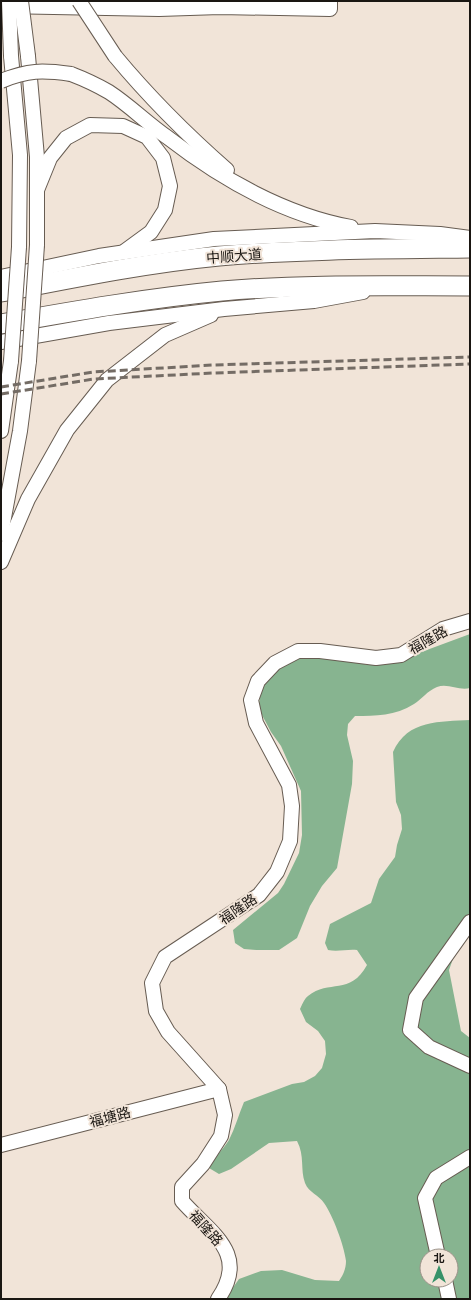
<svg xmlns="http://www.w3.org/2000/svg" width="471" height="1300" font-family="Quicksand,'Noto Sans SC',sans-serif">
<rect width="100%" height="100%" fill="#f1e4d8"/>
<g fill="#87b490" fill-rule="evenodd">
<path d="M470,634V688C459,691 448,683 437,687C427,691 422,699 414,704C395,716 376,716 355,716L348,724L347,735L353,761L352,784L337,868L322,886L310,906L297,938L279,950H256L244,949L235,943L233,930L278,893L284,884L299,853L302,835L301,791L281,746L271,732L262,715L259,704L261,691L268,679L289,660L307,656L349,660L368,665L389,664Z"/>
<path d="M470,720V911L449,970L461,1031L470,1038V1299H225L239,1279L261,1271L282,1270L315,1280L339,1281C343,1275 346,1269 346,1261C344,1245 333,1216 324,1203C319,1195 309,1193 305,1183C300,1169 305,1156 297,1141L269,1143L231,1169L219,1174L209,1168C214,1157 223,1150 229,1140C235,1128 239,1114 244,1102L292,1084L304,1082L315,1076L322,1068L326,1054L325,1041L318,1031L306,1022L300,1009C302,1005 304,999 308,996C329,979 350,996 367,965L357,950C347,949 338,952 328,950L325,943L330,924L371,903L379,879L395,857L397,845L402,829L401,815L396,802L393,752C408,719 440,722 470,720ZM427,1256H451V1280H427Z"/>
</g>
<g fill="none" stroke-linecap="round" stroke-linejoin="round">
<g stroke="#675c52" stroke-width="16">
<g id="secondary">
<path d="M1,6L159,9L220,7L330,9V1"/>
<path d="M11,56L20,155L19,247"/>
<path d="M28,56L37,157V245"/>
<path d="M115,56C149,97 186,134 227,170"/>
<path d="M71,74C84,79 97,85 109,92C129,105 147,123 167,137C220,178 285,215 351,227"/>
<path d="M37,190L50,158L66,138L90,125L123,126L147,137L163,158L170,186L165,210L151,232L125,251"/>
<path d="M1,277L99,256L214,239L375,231L440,234L470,238"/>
<path d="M1,342L109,323L224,309L314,301L363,292"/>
<path d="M1,431L11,361"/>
<path d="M1,534L20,431L29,361"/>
<path d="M1,562L28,499L67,430L107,380L165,335L211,315"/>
<path d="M470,922L416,998L410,1030L429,1047L470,1066"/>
<path d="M1,1145L219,1089"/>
<path d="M438,1256L425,1198L436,1178L470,1157"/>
<path d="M445,1280L449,1299"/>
<path d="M218,1299C250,1253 210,1233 182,1201V1187L203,1164L221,1136L225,1115L219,1089L168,1032L156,1011L152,983L165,957L259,895L277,872L290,841L292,806L289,785L256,723L251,700L258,681L275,663L298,651H320L376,658L401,655L443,629L470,621"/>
</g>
</g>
<g stroke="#675c52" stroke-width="21">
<g id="highway">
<path d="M1,292C73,278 146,263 219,256C302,249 386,249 470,248"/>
<path d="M1,324C74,311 148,298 222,291C304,284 388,286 470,286"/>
</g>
</g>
<use href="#secondary" stroke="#fff" stroke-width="14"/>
<use href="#highway" stroke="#fff" stroke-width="19"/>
<g stroke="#746c65" stroke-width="3" stroke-dasharray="8 4" stroke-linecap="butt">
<path d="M1,387L93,372L213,365L470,357"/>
<path d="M1,394L94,379L213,373L470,364"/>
</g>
<g stroke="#675c52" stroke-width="16" stroke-linecap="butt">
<g id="secondary-bridge">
<path d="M9,1L11,56"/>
<path d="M21,1L28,56"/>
<path d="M79,1L115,56"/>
<path d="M1,81C28,70 42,70 71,74"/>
<path d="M11,361L19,247"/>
<path d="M29,361L37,245"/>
</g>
</g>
<use href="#secondary-bridge" stroke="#fff" stroke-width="14"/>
</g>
<g text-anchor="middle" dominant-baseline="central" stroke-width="4" stroke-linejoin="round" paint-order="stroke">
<g font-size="14" fill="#1a1612" stroke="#f1e4d8">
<text transform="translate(234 256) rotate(-4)">中顺大道</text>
<text transform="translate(428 640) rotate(-29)">福隆路</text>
<text transform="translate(238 909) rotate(-34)">福隆路</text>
<text transform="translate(110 1117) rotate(-15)">福塘路</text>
<text transform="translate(206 1228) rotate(48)">福隆路</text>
</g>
</g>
<rect width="471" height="1300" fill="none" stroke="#1a1612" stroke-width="4"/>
<g transform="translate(439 1268)"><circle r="19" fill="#f1e4d8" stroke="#9b9289"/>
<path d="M0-3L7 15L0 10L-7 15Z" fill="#379269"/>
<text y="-6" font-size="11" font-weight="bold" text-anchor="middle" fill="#1a1612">北</text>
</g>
</svg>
